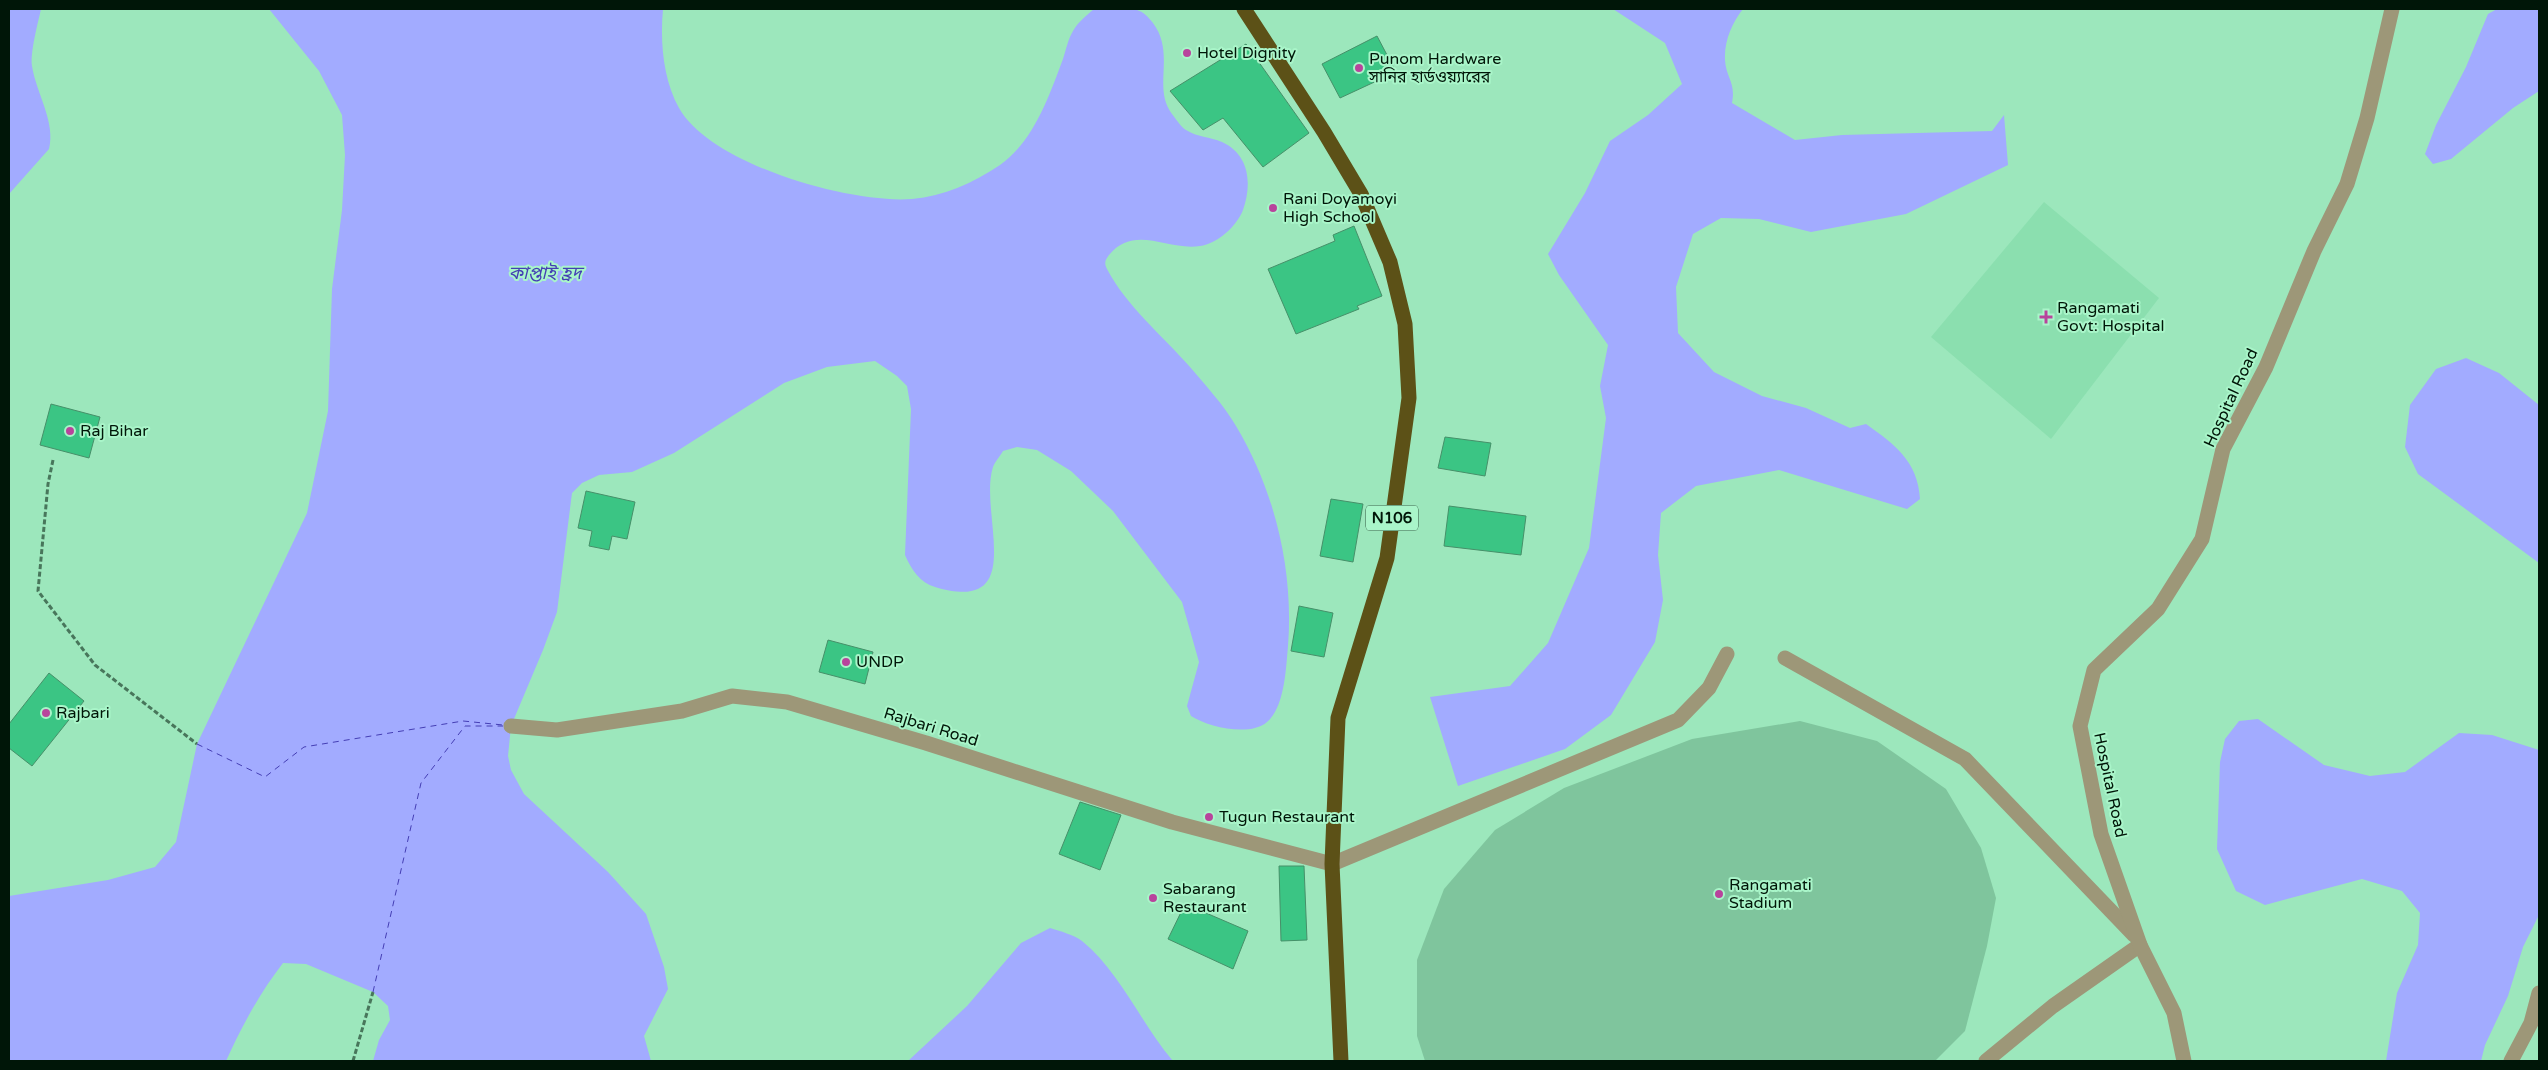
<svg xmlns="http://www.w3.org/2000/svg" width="2548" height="1070" font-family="'Varela Round','Noto Sans Bengali',sans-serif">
<rect width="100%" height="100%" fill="#9ce7bc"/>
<path fill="#8bdfaf" d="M2044,202L2159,298L2051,439L1931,337Z"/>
<path fill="#7fc59d" d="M1800,721L1877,741L1946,789L1981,848L1996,898L1987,946L1965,1031L1935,1061H1425L1417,1036V960L1444,889L1495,830L1564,788L1692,739Z"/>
<g fill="#a2abff">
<path d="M9,9H41C38,23 30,52 32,66C36,93 56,122 49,149L9,194Z"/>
<path d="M269,9H663C660,42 663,79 679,108C711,165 851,204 912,199C944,196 973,183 1000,165C1034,141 1049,96 1063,59C1066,50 1068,39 1073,31C1078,22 1087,15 1094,9C1107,9 1125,6 1137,10C1144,12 1148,17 1153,23C1176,54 1152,88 1172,114C1176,119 1181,127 1186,130C1197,137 1210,137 1222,142C1250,155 1252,184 1243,210C1237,226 1217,244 1200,246C1167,251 1135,224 1109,255C1105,260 1104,263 1107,269C1127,307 1162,335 1190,367C1205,385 1224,405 1236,426C1275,491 1294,571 1288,646C1286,667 1285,707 1267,722C1250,737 1208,727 1191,716L1187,706L1199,662L1182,602L1113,511L1071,471L1037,450L1017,447L1003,451C1000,456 995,462 993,467C978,513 1030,615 935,587C920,583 911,569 905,555L911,409L907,386L897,376L875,361L827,367L784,383L674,453L632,472L599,475L582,483L572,493L557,612L543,650L511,726L508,756L511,770L524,794L608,872L646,914L664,967L668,989L644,1036L651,1061H373L379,1040L390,1020L388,1006L373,992L306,964L283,963C259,994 242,1026 226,1061H9V896L108,880L155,867L176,842L197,744L307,513L328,411L332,289L342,210L345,155L342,115L319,71Z"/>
<path d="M1613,9H1743C1732,23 1724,41 1725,60C1726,78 1736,82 1732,103L1795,140L1842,135L1992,131L2004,115L2008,165L1906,214L1811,232L1759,219L1721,218L1693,234L1676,287L1678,333L1714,372L1762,396L1806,408L1850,428L1866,424C1894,444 1918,461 1920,499L1907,509L1779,470L1696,486L1661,513L1658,555L1663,600L1655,642L1611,715L1565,749L1458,786L1430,697L1510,686L1548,643L1589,548L1606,418L1600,386L1608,345L1559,275L1548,254L1585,193L1610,141L1648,115L1682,84L1665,43Z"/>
<path d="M2497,9H2539V91L2513,108L2451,159L2433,164L2425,154L2436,125L2466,67L2488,14Z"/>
<path d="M2466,358L2499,373L2539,405V563L2418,474L2405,447L2410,405L2436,369Z"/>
<path d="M2258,719L2324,765L2370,776L2405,772L2459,733L2492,735L2539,750V915L2523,947L2508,996L2485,1045L2481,1061H2386L2397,993L2418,945L2420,913L2402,891L2362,879L2265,905L2236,891L2217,849L2220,762L2225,739L2239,721Z"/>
<path d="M1050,928C1060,931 1074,935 1082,941C1121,973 1141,1024 1173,1061H908L967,1006L1021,943Z"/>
</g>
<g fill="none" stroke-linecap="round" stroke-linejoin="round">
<g stroke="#443eb4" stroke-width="1" stroke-dasharray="6 5" stroke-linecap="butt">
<path d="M197,744L265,777L304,747L463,721L503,725"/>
<path d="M373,992L421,783L465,726H503"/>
</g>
</g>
<g fill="#3bc584" stroke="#469069">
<path d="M1377,36L1396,72L1340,98L1322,64Z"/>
<path d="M1246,44L1309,133L1263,167L1223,118L1203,130L1170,91Z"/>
<path d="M1354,226L1382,296L1357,306L1359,309L1296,334L1268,269L1335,241L1333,235Z"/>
<path d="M51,404L100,417L89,458L40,445Z"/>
<path d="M1445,437L1491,443L1485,476L1438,468Z"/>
<path d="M586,491L635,502L627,539L612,536L609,550L589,546L592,531L578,528Z"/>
<path d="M1331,499L1363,504L1353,562L1320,556Z"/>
<path d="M1449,506L1526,516L1521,555L1444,546Z"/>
<path d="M1299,606L1333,613L1324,657L1291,651Z"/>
<path d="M828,640L873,652L865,684L819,672Z"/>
<path d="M49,673L84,701L32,766L9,748V724Z"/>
<path d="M1080,802L1121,815L1100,870L1059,854Z"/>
<path d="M1279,866H1304L1307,940L1281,941Z"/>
<path d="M1185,904L1248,931L1233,969L1168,939Z"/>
</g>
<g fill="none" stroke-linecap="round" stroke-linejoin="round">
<g stroke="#48765b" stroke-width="3" stroke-dasharray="5 2.5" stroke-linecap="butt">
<path d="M53,460L48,484L38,591L95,665L197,744"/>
<path d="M353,1061L373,992"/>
</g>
<g stroke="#9d9778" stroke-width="15">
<path d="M1785,658L1965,759L2134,935"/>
<path d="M511,726L557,730L682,711L732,696L787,702L926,743L1172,822L1332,864L1678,720L1709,688L1727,654"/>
<path d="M1986,1061L2053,1006L2140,945"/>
<path d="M2184,1061L2174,1013L2140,945L2101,834L2080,726L2094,670L2158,609L2202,539L2223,449L2266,367L2314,251L2347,184L2367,118L2392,9"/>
<path d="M2511,1061L2531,1023L2539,993"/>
</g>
<path stroke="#5c5117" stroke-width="15" d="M1244,9L1324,132L1361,194L1390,262L1405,324L1409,398L1387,558L1338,718L1332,864L1341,1061"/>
</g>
<g fill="#b8449c" stroke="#a9f5c9" stroke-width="2">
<circle cx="1187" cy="53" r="5"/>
<circle cx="1359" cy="68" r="5"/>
<circle cx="1273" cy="208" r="5"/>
<path d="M2043.5 309.5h5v5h5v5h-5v5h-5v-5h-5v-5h5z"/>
<circle cx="70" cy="431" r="5"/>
<circle cx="846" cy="662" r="5"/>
<circle cx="46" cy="713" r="5"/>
<circle cx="1209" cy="817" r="5"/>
<circle cx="1719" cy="894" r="5"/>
<circle cx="1153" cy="898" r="5"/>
</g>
<g text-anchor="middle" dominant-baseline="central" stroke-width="4" stroke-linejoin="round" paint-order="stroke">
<rect fill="#a9f5c9" stroke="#335942" stroke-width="1" x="1366" y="505.5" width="52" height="25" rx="4"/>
<g font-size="15" font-weight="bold" fill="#001608">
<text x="1392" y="518">N106</text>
</g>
<g font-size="16" fill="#001608" stroke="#a9f5c9" text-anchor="start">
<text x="1197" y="53">Hotel Dignity</text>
<text x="1369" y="59">Punom Hardware<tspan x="1369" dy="18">সানির হার্ডওয়্যারের</tspan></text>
<text x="1283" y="199">Rani Doyamoyi<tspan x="1283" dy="18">High School</tspan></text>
<text x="2057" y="308">Rangamati<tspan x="2057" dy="18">Govt: Hospital</tspan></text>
<text x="80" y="431">Raj Bihar</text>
<text x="856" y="662">UNDP</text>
<text x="56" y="713">Rajbari</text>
<text x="1219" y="817">Tugun Restaurant</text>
<text x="1729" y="885">Rangamati<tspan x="1729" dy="18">Stadium</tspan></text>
<text x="1163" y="889">Sabarang<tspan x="1163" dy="18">Restaurant</tspan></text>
</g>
<g font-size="16" fill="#001608" stroke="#a9f5c9">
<text transform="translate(2231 398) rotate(-65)">Hospital Road</text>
<text transform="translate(931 727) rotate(17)">Rajbari Road</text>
<text transform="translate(2110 785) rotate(78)">Hospital Road</text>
</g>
<g font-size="18" font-style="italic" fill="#443eb4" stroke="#a9f5c9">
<text x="545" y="273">কাপ্তাই হ্রদ</text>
</g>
</g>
<rect width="2548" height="1070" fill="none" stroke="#001608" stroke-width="20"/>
</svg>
